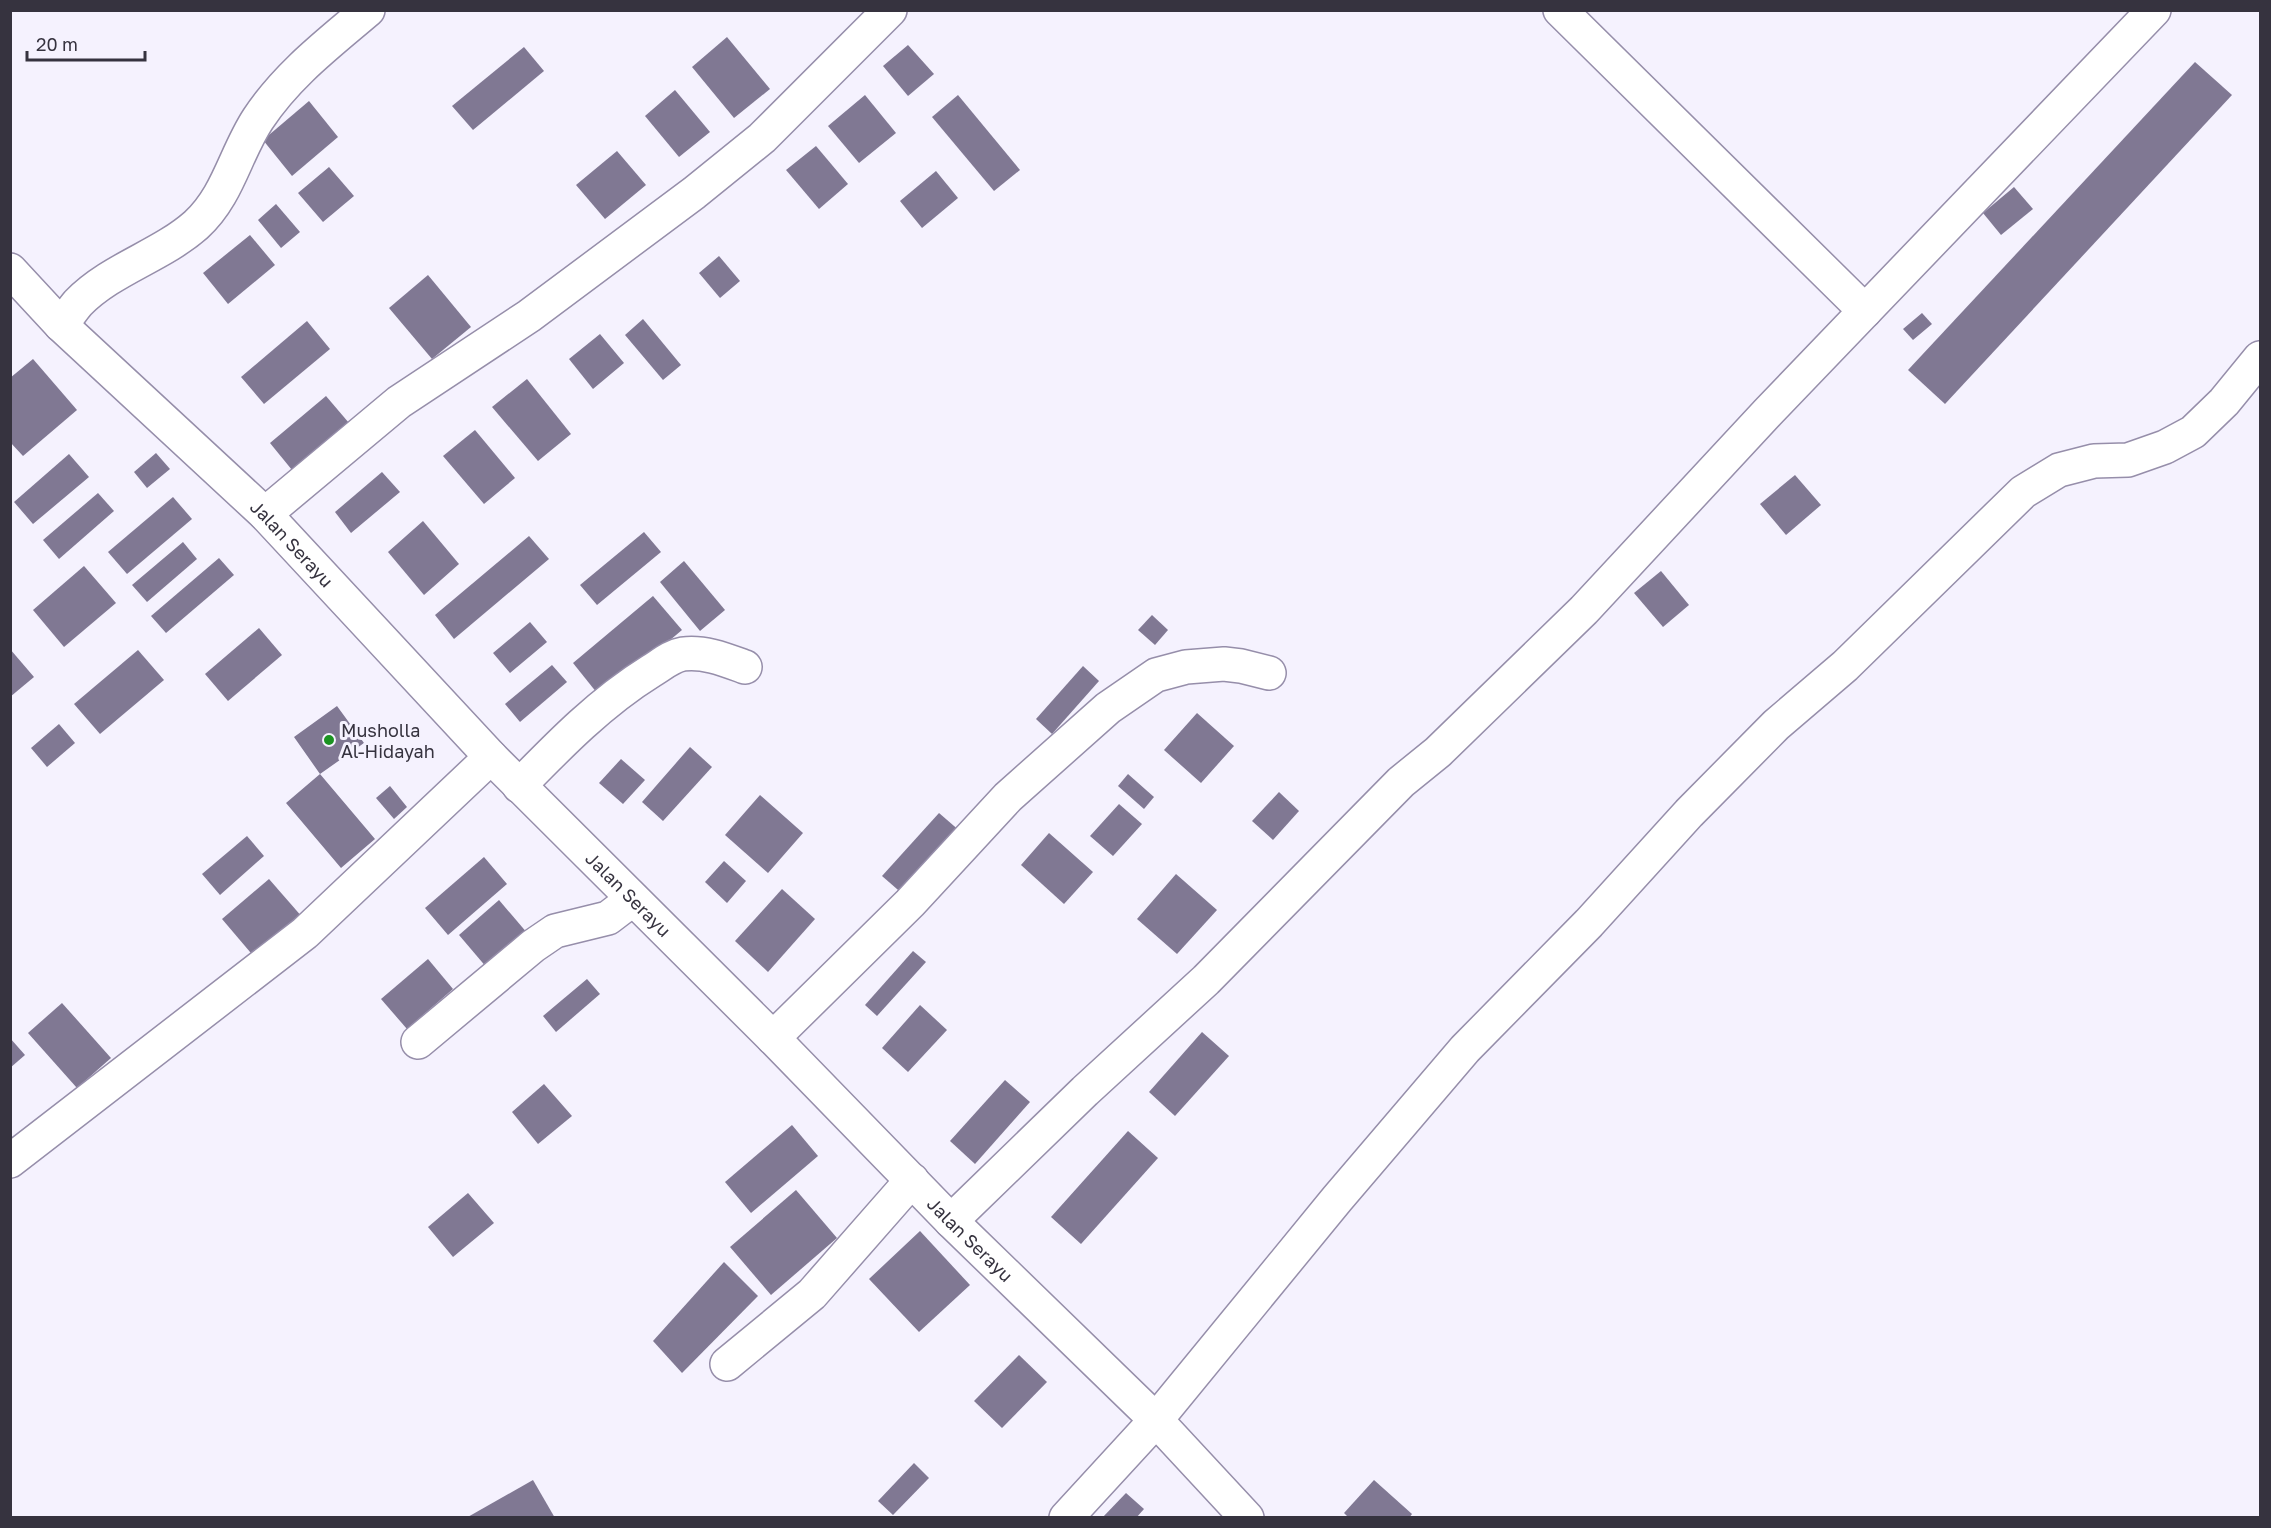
<svg xmlns="http://www.w3.org/2000/svg" width="2271" height="1528" font-family="'Golos Text',sans-serif">
<rect width="100%" height="100%" fill="#f5f2fe"/>
<g fill="#807893">
<path d="M727,37L770,89L734,118L692,67Z"/>
<path d="M908,45L934,74L908,96L883,66Z"/>
<path d="M524,47L544,71L473,130L452,106Z"/>
<path d="M2195,62L2232,95L1945,404L1908,370Z"/>
<path d="M675,90L710,132L679,157L645,116Z"/>
<path d="M865,95L896,133L859,163L828,126Z"/>
<path d="M958,95L1020,170L994,191L932,117Z"/>
<path d="M309,101L338,137L292,176L263,140Z"/>
<path d="M816,146L848,184L819,209L786,170Z"/>
<path d="M617,151L646,185L605,219L576,185Z"/>
<path d="M329,167L354,196L323,222L298,193Z"/>
<path d="M936,171L958,198L922,228L900,201Z"/>
<path d="M2014,187L2033,209L2001,235L1983,213Z"/>
<path d="M276,204L300,232L281,248L258,220Z"/>
<path d="M250,235L275,265L228,304L203,273Z"/>
<path d="M719,256L740,281L720,298L699,273Z"/>
<path d="M428,275L471,327L432,359L389,308Z"/>
<path d="M1922,313L1932,324L1913,340L1903,329Z"/>
<path d="M643,319L681,365L663,380L625,335Z"/>
<path d="M307,321L330,349L264,404L241,377Z"/>
<path d="M600,334L624,363L593,389L569,359Z"/>
<path d="M33,359L77,410L23,456L10,442V378Z"/>
<path d="M527,379L571,434L538,461L492,407Z"/>
<path d="M326,396L349,423L292,470L270,443Z"/>
<path d="M475,430L515,478L484,504L443,456Z"/>
<path d="M156,453L170,469L147,488L134,472Z"/>
<path d="M69,454L89,477L33,524L14,502Z"/>
<path d="M382,472L400,492L351,533L335,512Z"/>
<path d="M1795,475L1821,505L1786,535L1760,504Z"/>
<path d="M98,493L114,511L59,559L43,540Z"/>
<path d="M173,497L192,519L127,574L108,552Z"/>
<path d="M423,521L459,564L424,595L388,552Z"/>
<path d="M644,532L661,552L597,605L580,585Z"/>
<path d="M529,536L549,559L454,639L435,615Z"/>
<path d="M183,542L197,559L147,602L132,585Z"/>
<path d="M219,558L234,575L166,633L151,616Z"/>
<path d="M684,561L725,610L700,631L660,582Z"/>
<path d="M84,566L116,603L64,647L33,610Z"/>
<path d="M1661,571L1689,605L1663,627L1634,593Z"/>
<path d="M653,596L682,630L601,698L573,663Z"/>
<path d="M1152,615L1168,630L1155,645L1138,630Z"/>
<path d="M530,622L547,642L510,673L493,653Z"/>
<path d="M259,628L282,655L228,701L205,674Z"/>
<path d="M10,649L34,677L10,697Z"/>
<path d="M138,650L164,680L100,734L74,704Z"/>
<path d="M552,665L567,682L520,722L505,704Z"/>
<path d="M1083,666L1099,681L1052,734L1036,719Z"/>
<path d="M337,706L364,743L320,774L375,839L341,868L286,803L320,774L294,737Z"/>
<path d="M1197,713L1234,746L1201,783L1164,750Z"/>
<path d="M59,724L75,743L47,767L31,748Z"/>
<path d="M690,747L712,767L663,821L642,802Z"/>
<path d="M621,759L645,780L623,804L599,783Z"/>
<path d="M1128,774L1154,797L1144,809L1118,786Z"/>
<path d="M390,786L407,807L394,819L376,798Z"/>
<path d="M1279,792L1299,811L1273,840L1252,821Z"/>
<path d="M760,795L803,833L768,873L725,835Z"/>
<path d="M1119,804L1142,824L1113,856L1090,836Z"/>
<path d="M939,813L961,832L905,896L882,876Z"/>
<path d="M1049,833L1093,872L1064,904L1021,865Z"/>
<path d="M247,836L264,856L220,895L202,874Z"/>
<path d="M484,857L507,884L448,935L425,908Z"/>
<path d="M724,861L746,881L727,903L705,882Z"/>
<path d="M1176,874L1217,910L1177,954L1137,919Z"/>
<path d="M269,879L303,918L256,959L222,919Z"/>
<path d="M782,889L815,919L768,972L735,941Z"/>
<path d="M499,900L534,941L493,975L459,935Z"/>
<path d="M913,951L926,962L877,1016L865,1005Z"/>
<path d="M428,959L453,989L407,1029L381,999Z"/>
<path d="M587,979L600,994L556,1032L543,1016Z"/>
<path d="M62,1003L111,1058L77,1088L28,1033Z"/>
<path d="M920,1005L947,1030L908,1072L882,1048Z"/>
<path d="M1202,1032L1229,1056L1175,1116L1149,1092Z"/>
<path d="M10,1038L25,1055L10,1068Z"/>
<path d="M1005,1080L1030,1102L975,1164L950,1141Z"/>
<path d="M544,1084L572,1116L538,1144L512,1112Z"/>
<path d="M792,1125L818,1156L751,1213L725,1182Z"/>
<path d="M1128,1131L1158,1158L1081,1244L1051,1217Z"/>
<path d="M796,1190L837,1238L771,1295L730,1247Z"/>
<path d="M468,1193L494,1223L453,1257L428,1227Z"/>
<path d="M920,1231L970,1285L919,1332L869,1279Z"/>
<path d="M724,1262L758,1296L682,1373L653,1341Z"/>
<path d="M1019,1355L1047,1382L1002,1428L974,1401Z"/>
<path d="M914,1463L929,1478L893,1515L878,1501Z"/>
<path d="M533,1480L555,1518H466Z"/>
<path d="M1374,1480L1412,1514L1409,1518H1349L1344,1513Z"/>
<path d="M1126,1493L1144,1509L1136,1518H1102Z"/>
</g>
<g fill="none" stroke-linecap="round" stroke-linejoin="round">
<g stroke="#968eaa" stroke-width="36">
<g id="minor">
<path d="M1560,10L1865,311"/>
<path id="s1" d="M10,270L61,325L265,514L491,757L773,1038L951,1221L1156,1420L1247,1518"/>
<path d="M61,325C67,318 72,310 78,303C111,269 161,256 196,225C228,196 235,154 258,119C287,75 328,44 368,10"/>
<path d="M265,514L399,402L529,316L694,193L762,138L890,10"/>
<path d="M519,786C560,744 601,702 651,671C661,665 671,656 683,654C704,651 726,660 745,667"/>
<path d="M773,1038L910,903L1008,797L1108,708L1156,675L1186,667L1224,664L1241,666L1269,673"/>
<path d="M418,1042L533,946L555,931L608,918L633,899"/>
<path d="M10,1161L305,933L491,757"/>
<path d="M951,1221L1085,1091L1206,980L1401,782L1438,752L1584,610L1768,412L2154,10"/>
<path d="M727,1364L812,1294L912,1180"/>
<path d="M1066,1518L1156,1420L1337,1199L1465,1049L1589,923L1689,813L1776,725L1845,666L2023,492L2059,470L2094,461L2128,460L2165,447L2193,432L2224,402L2260,358"/>
</g>
</g>
<use href="#minor" stroke="#fff" stroke-width="33"/>
</g>
<circle fill="#1b9321" stroke="#f5f2fe" stroke-width="2" cx="329" cy="740" r="6"/>
<g text-anchor="middle" dominant-baseline="central" stroke-width="6" stroke-linejoin="round" paint-order="stroke">
<g font-size="18" fill="#36333f" stroke="#f5f2fe">
<text stroke="none"><textPath href="#s1" startOffset="393">Jalan Serayu</textPath></text>
<text stroke="none"><textPath href="#s1" startOffset="879">Jalan Serayu</textPath></text>
<text stroke="none"><textPath href="#s1" startOffset="1365">Jalan Serayu</textPath></text>
</g>
<g font-size="18" fill="#36333f" stroke="#f5f2fe" text-anchor="start">
<text x="341" y="730">Musholla<tspan x="341" dy="21">Al-Hidayah</tspan></text>
</g>
</g>
<rect width="2271" height="1528" fill="none" stroke="#36333f" stroke-width="24"/>
<path d="M27 51v9h118v-9" fill="none" stroke="#36333f" stroke-width="3"/>
<text x="36" y="51" font-size="18" fill="#36333f" stroke="#f5f2fe" stroke-width="4.5" paint-order="stroke">20 m</text>
</svg>
